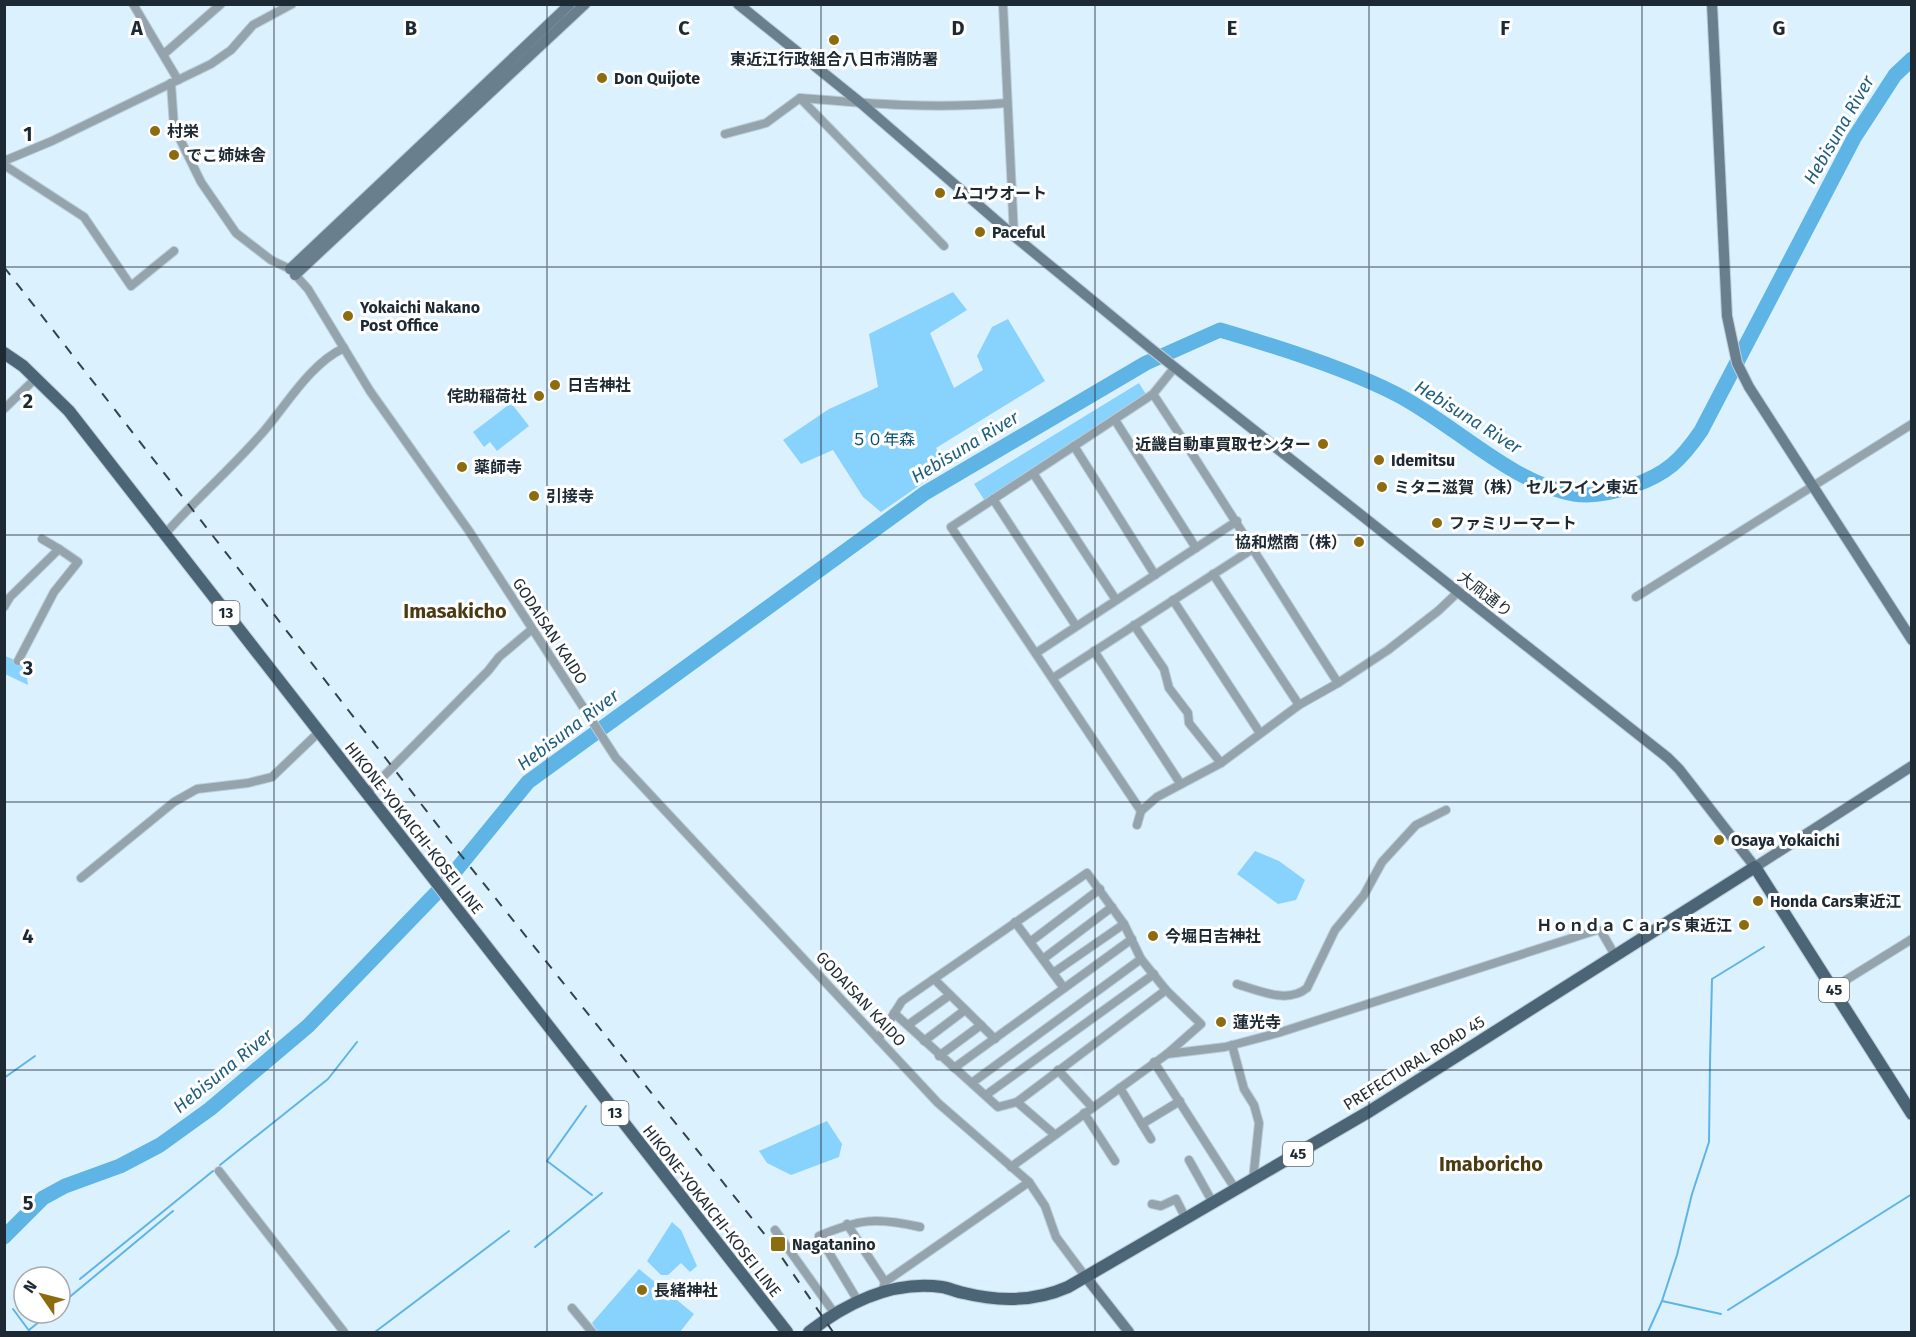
<svg xmlns="http://www.w3.org/2000/svg" width="1916" height="1337" font-family="'Fira Sans','Noto Sans JP',sans-serif">
<rect width="100%" height="100%" fill="#dcf1fe"/>
<g fill="#88d2fe">
<path d="M953,292L967,310L930,333L954,388L983,370L977,356L992,327L1008,319L1045,381L936,448L946,467L881,512L863,497L833,450L801,464L783,440L829,409L878,387L869,334Z"/>
<path d="M1139,383L1147,396L985,501L974,484Z"/>
<path d="M511,403L529,426L497,451L490,442L484,447L473,432Z"/>
<path d="M5,656L25,664L28,685L5,674Z"/>
<path d="M1255,851L1279,861L1305,880L1296,900L1278,904L1237,874Z"/>
<path d="M827,1121L842,1144L839,1157L791,1175L767,1163L759,1151Z"/>
<path d="M672,1222L681,1230L697,1266L690,1272L681,1263L668,1275H661L647,1261Z"/>
<path d="M639,1269L694,1314L680,1332H598L592,1323Z"/>
</g>
<g fill="none" stroke-linecap="round" stroke-linejoin="round">
<g stroke="#5fb4e6" stroke-width="2">
<path d="M1710,1062L1712,979L1764,947"/>
<path d="M4,1078L35,1056"/>
<path d="M586,1106L547,1161L592,1195"/>
<path d="M220,1165L328,1079L357,1042"/>
<path d="M535,1247L602,1193"/>
<path d="M80,1279L213,1171"/>
<path d="M1662,1301L1721,1314"/>
<path d="M60,1305L173,1211"/>
<path d="M13,1309L30,1332"/>
<path d="M1728,1310L1912,1194"/>
<path d="M29,1330L50,1313"/>
<path d="M375,1332L509,1231"/>
<path d="M1648,1332L1662,1301L1677,1255L1692,1194L1709,1142L1710,1062"/>
</g>
<path stroke="#5fb4e6" stroke-width="15" d="M4,1237L43,1198L65,1186L120,1166L160,1145L210,1109L308,1026L443,886L528,782L925,493L1146,363L1220,330C1275,346 1345,368 1396,394C1453,423 1510,483 1574,494C1592,497 1615,492 1632,486C1667,474 1681,460 1701,431L1854,138L1895,75L1912,59"/>
<g stroke="#bacdd9" stroke-width="10">
<g id="street">
<path d="M133,4L178,80"/>
<path d="M1003,4L1014,236"/>
<path d="M164,54L221,4"/>
<path d="M171,83L174,127L201,182L236,233L271,260L290,269L308,289L370,391L469,531L616,758L938,1103L1029,1182L1045,1206L1056,1237L1085,1276"/>
<path d="M800,98L944,246"/>
<path d="M725,134L766,123L800,98C873,104 934,109 1007,103"/>
<path d="M4,161L52,141L211,64L231,50L253,25L292,4"/>
<path d="M4,165L84,217L131,286L174,251"/>
<path d="M1153,394C1217,490 1276,587 1338,683"/>
<path d="M4,409L36,378"/>
<path d="M1115,420L1196,548"/>
<path d="M1074,446L1155,575"/>
<path d="M1033,473L1116,600"/>
<path d="M993,499L1076,626"/>
<path d="M165,534C197,498 233,467 264,431C287,404 311,363 344,348"/>
<path d="M42,539L59,549"/>
<path d="M1213,574L1299,705"/>
<path d="M1636,597L1912,424"/>
<path d="M1173,600L1260,733"/>
<path d="M4,607L10,597L59,549L78,562L54,592L18,661"/>
<path d="M1134,625L1164,669L1169,688L1188,713L1189,723L1221,763"/>
<path d="M1094,651L1180,783"/>
<path d="M1036,653L1237,521"/>
<path d="M1053,678L1251,550"/>
<path d="M367,793L488,671L499,657L531,630"/>
<path d="M1141,811L1157,797L1221,763L1299,705L1338,683L1388,650L1438,611L1458,592"/>
<path d="M1137,825L1141,811L951,527L1153,394L1175,367"/>
<path d="M81,878L174,802L197,789L248,783L272,777L318,733"/>
<path d="M1015,922L1064,988"/>
<path d="M1030,942L1100,889"/>
<path d="M1043,959L1112,907"/>
<path d="M1053,973L1124,924"/>
<path d="M934,979L995,1039"/>
<path d="M1237,984C1259,991 1288,1004 1307,988L1335,930L1364,895L1382,862L1416,825L1446,810"/>
<path d="M1833,988L1912,939"/>
<path d="M894,1013L998,1107L1017,1102L1054,1134"/>
<path d="M908,1025L950,995"/>
<path d="M878,1039L902,1001L1087,873L1124,924L1141,959L1166,990L1201,1024L1167,1054L1011,1167"/>
<path d="M924,1041L965,1010"/>
<path d="M1232,1045L1244,1089L1254,1105L1259,1123L1253,1180"/>
<path d="M1167,1054L1225,1047L1278,1033L1597,930L1601,931L1616,957"/>
<path d="M939,1056L981,1025"/>
<path d="M1154,1062L1236,1190"/>
<path d="M954,1068L1132,939"/>
<path d="M1058,1070L1092,1107"/>
<path d="M973,1082L1141,959"/>
<path d="M1120,1088L1151,1139"/>
<path d="M986,1095L1154,974"/>
<path d="M1017,1102L1166,990"/>
<path d="M1084,1113L1115,1161"/>
<path d="M1142,1124L1180,1101"/>
<path d="M1189,1160L1213,1203"/>
<path d="M219,1171L344,1332"/>
<path d="M1152,1204L1161,1206L1176,1199L1186,1219"/>
<path d="M847,1224L885,1282"/>
<path d="M775,1230L835,1314"/>
<path d="M882,1292L885,1282L1029,1182"/>
<path d="M858,1301L819,1236C859,1219 876,1217 920,1227"/>
<path d="M572,1308L592,1332"/>
</g>
</g>
<g stroke="#bacdd9" stroke-width="12">
<g id="secondary">
<path d="M738,4L862,104L1014,236L1154,351L1668,758L1679,769L1755,867L1912,766"/>
<path d="M1712,4L1727,316L1737,363L1749,387L1912,640"/>
<path d="M290,269L570,4"/>
<path d="M295,275L585,4"/>
<path d="M1085,1276L1129,1332"/>
</g>
</g>
<g stroke="#bacdd9" stroke-width="14">
<g id="primary">
<path d="M4,353L23,366L69,411L787,1332"/>
<path d="M809,1332C846,1303 893,1280 942,1287C949,1288 957,1292 964,1293C1000,1302 1034,1302 1068,1287L1370,1111L1755,867L1912,1114"/>
</g>
</g>
<use href="#street" stroke="#94a3ac" stroke-width="8"/>
<use href="#secondary" stroke="#6a7f8d" stroke-width="10"/>
<use href="#primary" stroke="#4c6576" stroke-width="12"/>
<path stroke="#34424c" stroke-width="2" stroke-dasharray="10 10" stroke-linecap="butt" d="M4,267L460,854L774,1246L833,1332"/>
</g>
<path fill="none" stroke="#1d2a33" stroke-width="1.5" stroke-opacity="0.55" d="M274,4V1332M547,4V1332M821,4V1332M1095,4V1332M1369,4V1332M1642,4V1332M4,267H1912M4,535H1912M4,802H1912M4,1070H1912"/>
<g fill="#8d6c0f" stroke="#fff" stroke-width="2">
<circle cx="834" cy="40" r="6"/>
<circle cx="602" cy="78" r="6"/>
<circle cx="155" cy="131" r="6"/>
<circle cx="174" cy="155" r="6"/>
<circle cx="940" cy="193" r="6"/>
<circle cx="980" cy="232" r="6"/>
<circle cx="348" cy="316" r="6"/>
<circle cx="555" cy="385" r="6"/>
<circle cx="539" cy="396" r="6"/>
<circle cx="1323" cy="444" r="6"/>
<circle cx="1379" cy="460" r="6"/>
<circle cx="462" cy="467" r="6"/>
<circle cx="1382" cy="487" r="6"/>
<circle cx="534" cy="496" r="6"/>
<circle cx="1437" cy="523" r="6"/>
<circle cx="1359" cy="542" r="6"/>
<circle cx="1719" cy="840" r="6"/>
<circle cx="1758" cy="901" r="6"/>
<circle cx="1744" cy="925" r="6"/>
<circle cx="1153" cy="936" r="6"/>
<circle cx="1221" cy="1022" r="6"/>
<rect x="770" y="1236" width="16" height="16" rx="3"/>
<circle cx="642" cy="1290" r="6"/>
</g>
<g text-anchor="middle" dominant-baseline="central" stroke-width="6" stroke-linejoin="round" paint-order="stroke">
<g fill="#fff" stroke="#616a70" stroke-width="1.5">
<rect x="212.5" y="601" width="27" height="24" rx="4.5"/>
<rect x="1819" y="978" width="30" height="24" rx="4.5"/>
<rect x="601.5" y="1101" width="27" height="24" rx="4.5"/>
<rect x="1283" y="1142" width="30" height="24" rx="4.5"/>
</g>
<g font-size="15" font-weight="bold" fill="#1d2a33">
<text x="226" y="613">13</text>
<text x="1834" y="990">45</text>
<text x="615" y="1113">13</text>
<text x="1298" y="1154">45</text>
</g>
<g font-size="16" font-weight="bold" fill="#1d2a33" stroke="#fff" text-anchor="start">
<text x="834" y="59" text-anchor="middle">東近江行政組合八日市消防署</text>
<text x="614" y="78">Don Quijote</text>
<text x="167" y="131">村栄</text>
<text x="186" y="155">でこ姉妹舎</text>
<text x="952" y="193">ムコウオート</text>
<text x="992" y="232">Paceful</text>
<text x="360" y="307">Yokaichi Nakano<tspan x="360" dy="18">Post Office</tspan></text>
<text x="567" y="385">日吉神社</text>
<text x="527" y="396" text-anchor="end">侘助稲荷社</text>
<text x="1311" y="444" text-anchor="end">近畿自動車買取センター</text>
<text x="1391" y="460">Idemitsu</text>
<text x="474" y="467">薬師寺</text>
<text x="1394" y="487">ミタニ滋賀（株） セルフイン東近</text>
<text x="546" y="496">引接寺</text>
<text x="1449" y="523">ファミリーマート</text>
<text x="1347" y="542" text-anchor="end">協和燃商（株）</text>
<text x="1731" y="840">Osaya Yokaichi</text>
<text x="1770" y="901">Honda Cars東近江</text>
<text x="1732" y="925" text-anchor="end">Ｈｏｎｄａ Ｃａｒｓ東近江</text>
<text x="1165" y="936">今堀日吉神社</text>
<text x="1233" y="1022">蓮光寺</text>
<text x="792" y="1244">Nagatanino</text>
<text x="654" y="1290">長緒神社</text>
</g>
<g font-size="16" fill="#084e70" stroke="#fff">
<text x="883" y="439">５０年森</text>
</g>
<g font-size="16" fill="#1d2a33" stroke="#fff">
<text transform="translate(1485 594) rotate(38)">大凧通り</text>
<text transform="translate(550 631) rotate(57)">GODAISAN KAIDO</text>
<text transform="translate(414 828) rotate(52)">HIKONE-YOKAICHI-KOSEI LINE</text>
<text transform="translate(861 999) rotate(47)">GODAISAN KAIDO</text>
<text transform="translate(1414 1063) rotate(-32)">PREFECTURAL ROAD 45</text>
<text transform="translate(712 1211) rotate(52)">HIKONE-YOKAICHI-KOSEI LINE</text>
</g>
<g font-size="18" font-style="italic" fill="#1e5e80" stroke="#fff">
<text transform="translate(1839 130) rotate(-60)">Hebisuna River</text>
<text transform="translate(1468 417) rotate(32)">Hebisuna River</text>
<text transform="translate(965 447) rotate(-31)">Hebisuna River</text>
<text transform="translate(568 730) rotate(-37)">Hebisuna River</text>
<text transform="translate(223 1071) rotate(-39)">Hebisuna River</text>
</g>
<g font-size="20" font-weight="bold" fill="#4b3b13" stroke="#fff">
<text x="455" y="611">Imasakicho</text>
<text x="1491" y="1164">Imaboricho</text>
</g>
</g>
<g font-size="20" text-anchor="middle" font-weight="bold" fill="#1d2a33" stroke="#fff" stroke-width="6" stroke-linejoin="round" paint-order="stroke">
<text x="137" y="35">A</text>
<text x="411" y="35">B</text>
<text x="684" y="35">C</text>
<text x="958" y="35">D</text>
<text x="1232" y="35">E</text>
<text x="1505" y="35">F</text>
<text x="1779" y="35">G</text>
<text x="28" y="141">1</text>
<text x="28" y="408">2</text>
<text x="28" y="675">3</text>
<text x="28" y="943">4</text>
<text x="28" y="1210">5</text>
</g>
<rect width="1916" height="1337" fill="none" stroke="#1d2a33" stroke-width="12"/>
<g transform="translate(42 1295) rotate(305)"><circle r="28" fill="#ffffff" stroke="#a5aaad" stroke-width="1.5"/>
<path d="M0-4.5L10 22L0 15L-10 22Z" fill="#8d6c0f"/>
<text y="-9" font-size="16" font-weight="bold" text-anchor="middle" fill="#1d2a33">N</text>
</g>
</svg>
